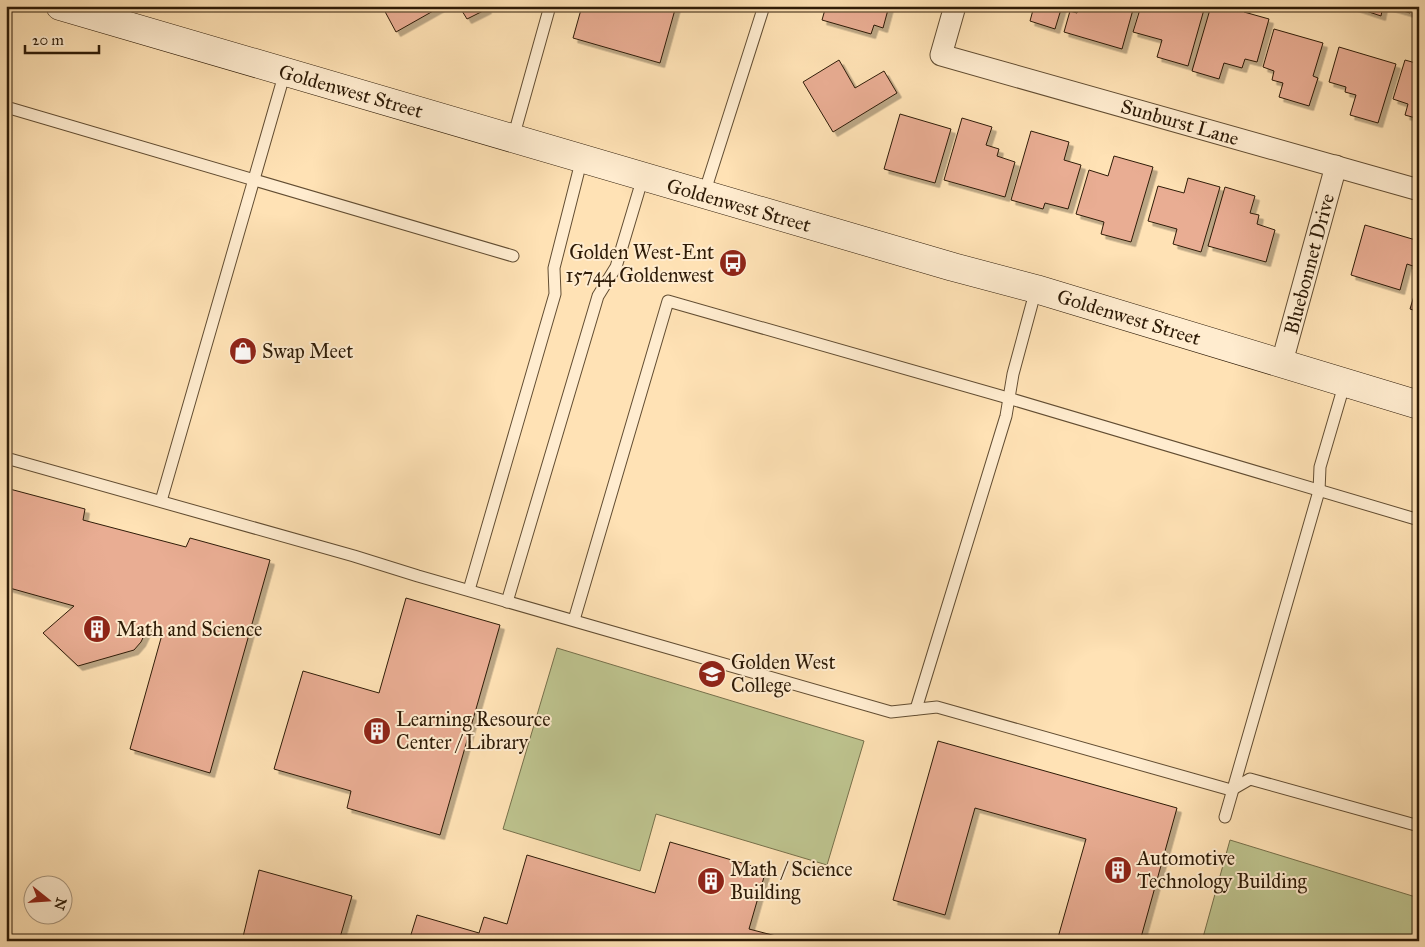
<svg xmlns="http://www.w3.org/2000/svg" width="1425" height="947" font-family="'IM FELL Great Primer',serif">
<defs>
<filter id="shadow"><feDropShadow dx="4.5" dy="4.5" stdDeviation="0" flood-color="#0004"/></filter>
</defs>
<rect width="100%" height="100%" fill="#ffe2b5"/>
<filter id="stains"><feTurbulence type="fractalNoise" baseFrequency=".004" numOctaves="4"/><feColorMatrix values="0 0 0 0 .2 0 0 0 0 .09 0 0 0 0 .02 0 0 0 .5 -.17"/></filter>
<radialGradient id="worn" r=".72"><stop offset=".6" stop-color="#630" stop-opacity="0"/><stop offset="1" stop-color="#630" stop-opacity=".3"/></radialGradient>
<g fill="#bec48f" stroke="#76704b">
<path d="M557,648L864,741L827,865L656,814L640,871L503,829Z"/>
<path d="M1230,840L1419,898V941H1202Z"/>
</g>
<g fill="#e9ad93" stroke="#2e1b07" filter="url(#shadow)">
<path d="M382,6H442L396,32Z"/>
<path d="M459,6H486L487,9L467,19Z"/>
<path d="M582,6H676L660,63L573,38Z"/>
<path d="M826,6H889L883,28L874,25L871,34L822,20Z"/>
<path d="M1029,6H1062L1055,29L1030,21L1033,10L1029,9Z"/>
<path d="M1079,6H1134L1122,49L1064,32L1070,11L1077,13Z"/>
<path d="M1141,6H1205L1188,66L1157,57L1162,40L1133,32Z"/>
<path d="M1211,6H1242L1246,8L1244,12L1269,19L1257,62L1245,59L1242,68L1224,63L1219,79L1192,71Z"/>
<path d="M1351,6H1383L1381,16Z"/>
<path d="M1386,6H1412L1410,13Z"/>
<path d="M1274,29L1323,43L1313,76L1318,78L1309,106L1279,97L1283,83L1272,80L1274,71L1263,67Z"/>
<path d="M1339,47L1396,64L1378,123L1350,115L1356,95L1345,92L1346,87L1329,82Z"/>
<path d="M839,60L855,88L884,71L897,93L833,132L803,82Z"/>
<path d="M1405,60L1419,64V119L1405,115L1408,104L1393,99Z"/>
<path d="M900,114L951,129L935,183L884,169Z"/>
<path d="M962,118L992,127L986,145L999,149L997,156L1015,162L1005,197L944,180Z"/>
<path d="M1031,131L1069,142L1064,160L1081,165L1068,209L1045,203L1043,209L1011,200Z"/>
<path d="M1114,156L1153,167L1131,242L1101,234L1104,222L1076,214L1089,170L1108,176Z"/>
<path d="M1188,178L1220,187L1201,252L1173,244L1177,229L1148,221L1158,186L1184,193Z"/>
<path d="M1225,187L1255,196L1250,213L1259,215L1257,224L1275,230L1266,262L1208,246Z"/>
<path d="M1365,225L1419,241L1416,267L1407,264L1400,290L1351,275Z"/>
<path d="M1419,279V312L1410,309Z"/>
<path d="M6,488L85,509L83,520L186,547L190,538L270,560L210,773L130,749L163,631L148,627L141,642L134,650L78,666L43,633L74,606L6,587Z"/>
<path d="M406,598L500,625L440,835L347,808L351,791L274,769L303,671L379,693Z"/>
<path d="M938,741L1177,808L1140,941H1057L1086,839L975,808L945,915L893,900Z"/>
<path d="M670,842L766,870L749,929L776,936L774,941H409L417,915L479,933L484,917L507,924L527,855L655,893Z"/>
<path d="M259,870L352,896L339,941H242Z"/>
</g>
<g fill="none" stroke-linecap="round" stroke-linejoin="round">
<g stroke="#624d32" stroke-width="13">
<g id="lane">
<path d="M6,107L513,256"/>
<path d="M513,138L550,6"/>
<path d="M704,194L764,6"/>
<path d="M6,458L354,556L418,576L891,712L937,707L1231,790L1250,779L1419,826"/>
<path d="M161,501L285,72"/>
<path d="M469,590L555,294L554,268L582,158"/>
<path d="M507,602L598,296L616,267L643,177"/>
<path d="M574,620L668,301L1008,398L1419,520"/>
<path d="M916,709L1006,416L1013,374L1036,289"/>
<path d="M1225,817L1319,491L1320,467L1345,382"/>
</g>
</g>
<g stroke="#624d32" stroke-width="23">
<g id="street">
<path d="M955,6L941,55L1419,190"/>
<path d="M1282,362L1336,166"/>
</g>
</g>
<g stroke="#2e1b07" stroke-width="29">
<path id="secondary" d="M60,6L953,267L1036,289L1419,405"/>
</g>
<use href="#lane" stroke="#ffeccf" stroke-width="11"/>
<use href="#street" stroke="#ffeccf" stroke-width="21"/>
<use href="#secondary" stroke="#ffeccf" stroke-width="28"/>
</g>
<defs>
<g id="bus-disc" transform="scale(1.4375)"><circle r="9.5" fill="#8f2418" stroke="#ffeccf"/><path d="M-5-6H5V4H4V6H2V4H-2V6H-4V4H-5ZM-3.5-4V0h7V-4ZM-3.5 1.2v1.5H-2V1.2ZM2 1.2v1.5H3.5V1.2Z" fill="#fff"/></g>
<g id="shop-disc" transform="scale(1.4375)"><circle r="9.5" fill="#8f2418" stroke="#ffeccf"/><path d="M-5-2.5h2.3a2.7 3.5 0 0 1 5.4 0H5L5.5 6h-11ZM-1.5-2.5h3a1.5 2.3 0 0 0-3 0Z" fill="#fff"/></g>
<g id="building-disc" transform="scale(1.4375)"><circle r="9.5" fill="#8f2418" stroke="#ffeccf"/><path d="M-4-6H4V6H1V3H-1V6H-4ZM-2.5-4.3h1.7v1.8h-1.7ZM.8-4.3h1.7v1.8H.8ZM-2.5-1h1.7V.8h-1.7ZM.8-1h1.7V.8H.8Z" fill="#fff"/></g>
<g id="university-disc" transform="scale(1.4375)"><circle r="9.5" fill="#8f2418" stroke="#ffeccf"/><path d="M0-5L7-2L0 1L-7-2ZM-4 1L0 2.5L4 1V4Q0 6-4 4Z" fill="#fff"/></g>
</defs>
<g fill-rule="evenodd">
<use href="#bus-disc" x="733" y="263"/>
<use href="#shop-disc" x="243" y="351"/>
<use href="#building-disc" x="97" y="629"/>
<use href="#university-disc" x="712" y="674"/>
<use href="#building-disc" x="377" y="731"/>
<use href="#building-disc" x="1118" y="870"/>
<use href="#building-disc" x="711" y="881"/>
</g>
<g text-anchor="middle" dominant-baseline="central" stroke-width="4" stroke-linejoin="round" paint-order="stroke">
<g font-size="20" fill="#2e1b07" stroke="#ffeccf">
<text transform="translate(351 91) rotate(16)">Goldenwest Street</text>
<text transform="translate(1180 122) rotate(16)">Sunburst Lane</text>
<text transform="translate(739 205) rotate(16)">Goldenwest Street</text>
<text transform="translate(1309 264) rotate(-75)">Bluebonnet Drive</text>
<text transform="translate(1129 317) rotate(17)">Goldenwest Street</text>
</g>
<g font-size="20" fill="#2e1b07" stroke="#ffeccf" text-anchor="start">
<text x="714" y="252" text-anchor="end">Golden West-Ent<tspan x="714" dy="23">15744 Goldenwest</tspan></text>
<text x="262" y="351">Swap Meet</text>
<text x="116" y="629">Math and Science</text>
<text x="731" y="662">Golden West<tspan x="731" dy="23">College</tspan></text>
<text x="396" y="719">Learning Resource<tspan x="396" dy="23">Center / Library</tspan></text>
<text x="1137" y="858">Automotive<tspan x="1137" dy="23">Technology Building</tspan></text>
<text x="730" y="869">Math / Science<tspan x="730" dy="23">Building</tspan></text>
</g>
</g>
<rect width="1425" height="947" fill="none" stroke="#ffe2b5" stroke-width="25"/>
<rect x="8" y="8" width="1410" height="932" fill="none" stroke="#2e1b07" stroke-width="2.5"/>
<rect x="12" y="12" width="1400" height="922" fill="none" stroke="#2e1b07"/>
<g transform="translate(48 900) rotate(107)"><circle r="24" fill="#ffeccf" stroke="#ab987f"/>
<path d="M0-4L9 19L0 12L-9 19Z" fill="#8f2418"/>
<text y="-8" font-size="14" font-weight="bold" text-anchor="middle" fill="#2e1b07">N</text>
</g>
<path d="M25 45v8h74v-8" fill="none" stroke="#2e1b07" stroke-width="2.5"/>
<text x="32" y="45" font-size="15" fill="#2e1b07" stroke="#ffeccf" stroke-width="4" paint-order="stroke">20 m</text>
<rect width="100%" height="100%" filter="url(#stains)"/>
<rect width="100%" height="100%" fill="url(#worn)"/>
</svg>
